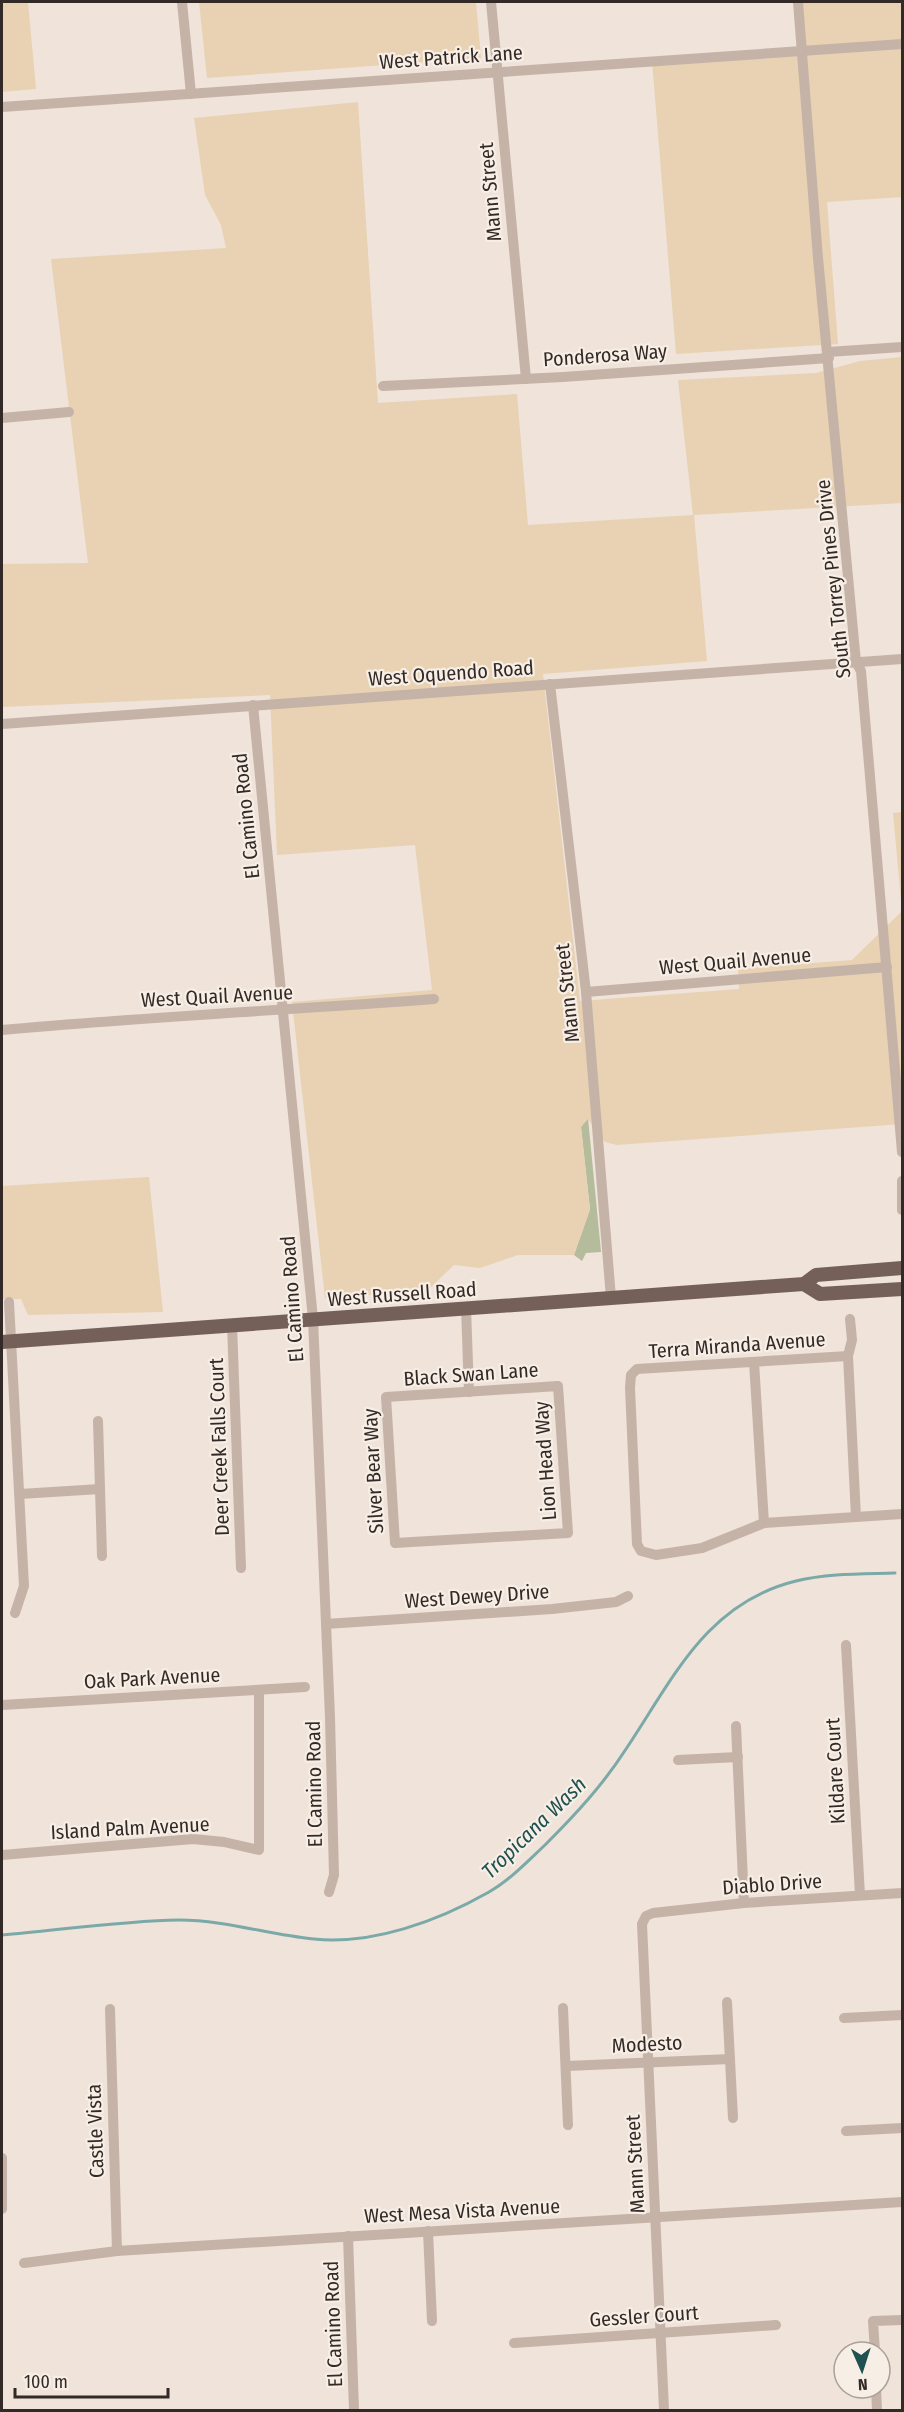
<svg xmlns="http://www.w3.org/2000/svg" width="904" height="2412" font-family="'Fira Sans Condensed',sans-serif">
<rect width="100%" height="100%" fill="#efe3da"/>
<path fill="#b4bc9b" d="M588,1118L601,1252L586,1253L582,1261L574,1255L590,1209L581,1127Z"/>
<g fill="#e8d2b3">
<path d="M2,2H28L36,89L2,92Z"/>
<path d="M199,2H476L481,58L207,78Z"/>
<path d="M797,2H902V197L827,202L838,344L676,354L652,61L802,51Z"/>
<path d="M358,102L378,403L517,394L528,525L693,515L678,380L816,373L860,361L902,357V503L694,515L707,661L543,674L580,1001L739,989L738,969L852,960L902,911L893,813L902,812V1124L617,1145L605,1142L588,1119L581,1127L590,1210L574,1255H518L480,1268L454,1265L427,1291L325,1298L292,1002L432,990L415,845L277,855L270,695L2,707V564L88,563L51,259L226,248L221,225L205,195L194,118Z"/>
<path d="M149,1177L163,1312L28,1315L21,1299H2V1186Z"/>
</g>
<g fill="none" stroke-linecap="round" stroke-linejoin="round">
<path stroke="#7ba9a8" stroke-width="3" d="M2,1935C60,1930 121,1921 179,1920C226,1920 269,1935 314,1939C373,1945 438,1921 489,1892C510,1880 528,1861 545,1845C575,1815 603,1785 626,1749C673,1679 706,1603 796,1581C828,1573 863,1574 895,1573"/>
<g stroke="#c6b3a7" stroke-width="10">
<path d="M182,2L191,94"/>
<path d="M491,2L526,379"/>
<path d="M798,2L818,258L856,662L861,671L902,1152"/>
<path d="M2,107L902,44"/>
<path d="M828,352L902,347"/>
<path d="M383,386L563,377L829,358"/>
<path d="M2,418L69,412"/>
<path d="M550,684L586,992L611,1298"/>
<path d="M253,705L313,1319L330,1717L334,1875L329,1892"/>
<path d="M2,724L902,659"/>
<path d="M586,992L887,967"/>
<path d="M2,1030C145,1017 290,1010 434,999"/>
<path d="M902,1181V1210"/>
<path d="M9,1302L24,1586L15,1613"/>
<path d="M466,1308L469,1392"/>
<path d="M850,1319L852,1340L848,1356L856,1517"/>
<path d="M232,1325L241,1568"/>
<path d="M848,1356L637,1369L631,1375L630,1388L637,1544L641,1551L656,1555L702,1548L764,1523L902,1514"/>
<path d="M754,1362L764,1523"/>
<path d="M558,1386L568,1533L395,1543L386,1397Z"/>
<path d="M98,1421L102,1556"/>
<path d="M20,1494L100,1489"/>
<path d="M326,1624L552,1609L616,1602L628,1596"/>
<path d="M846,1645L860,1895"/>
<path d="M2,1705L305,1687"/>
<path d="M736,1726L744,1903"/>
<path d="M678,1760L738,1757"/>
<path d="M2,1855L193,1839L224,1842L259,1850V1690"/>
<path d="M727,2002L733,2118"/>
<path d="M563,2008L568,2125"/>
<path d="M110,2009L117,2251"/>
<path d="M844,2018L902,2015"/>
<path d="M567,2066L730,2059"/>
<path d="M846,2131L902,2128"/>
<path d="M2,2158V2209"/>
<path d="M428,2231L432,2321"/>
<path d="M348,2236L354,2410"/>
<path d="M24,2263L117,2251L902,2202"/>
<path d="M514,2343L776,2325"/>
<path d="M875,2352L873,2321L902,2320"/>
<path d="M876,2388L877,2410"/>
<path d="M664,2410L642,1924L646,1916L653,1913L744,1903L902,1893"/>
</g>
<g stroke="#746059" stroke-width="14">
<path d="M804,1284L820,1294L902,1289"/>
<path d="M2,1342L804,1284L816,1275L902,1268"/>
</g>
</g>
<g text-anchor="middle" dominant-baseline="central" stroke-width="4.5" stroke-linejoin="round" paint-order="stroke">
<g font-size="20" fill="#332a27" stroke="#f7eee5">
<text transform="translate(451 57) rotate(-4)">West Patrick Lane</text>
<text transform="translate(490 192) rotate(-95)">Mann Street</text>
<text transform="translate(605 355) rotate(-4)">Ponderosa Way</text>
<text transform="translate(833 579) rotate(-96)">South Torrey Pines Drive</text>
<text transform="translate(451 673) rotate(-4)">West Oquendo Road</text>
<text transform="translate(246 816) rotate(-96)">El Camino Road</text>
<text transform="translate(735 961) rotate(-5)">West Quail Avenue</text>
<text transform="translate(567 993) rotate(-96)">Mann Street</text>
<text transform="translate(217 996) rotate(-3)">West Quail Avenue</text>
<text transform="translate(402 1294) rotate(-4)">West Russell Road</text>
<text transform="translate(292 1299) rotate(-94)">El Camino Road</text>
<text transform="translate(737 1345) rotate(-4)">Terra Miranda Avenue</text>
<text transform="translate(471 1374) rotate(-4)">Black Swan Lane</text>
<text transform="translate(219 1447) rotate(-92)">Deer Creek Falls Court</text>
<text transform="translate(545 1461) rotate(-94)">Lion Head Way</text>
<text transform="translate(373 1471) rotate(-93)">Silver Bear Way</text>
<text transform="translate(477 1596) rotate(-4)">West Dewey Drive</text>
<text transform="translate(152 1678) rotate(-3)">Oak Park Avenue</text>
<text transform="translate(835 1771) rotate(-93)">Kildare Court</text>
<text transform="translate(314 1784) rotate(-91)">El Camino Road</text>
<text transform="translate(130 1828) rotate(-3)">Island Palm Avenue</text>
<text transform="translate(772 1884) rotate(-4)">Diablo Drive</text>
<text transform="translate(647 2044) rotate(-3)">Modesto</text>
<text transform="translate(95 2131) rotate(-92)">Castle Vista</text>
<text transform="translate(635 2164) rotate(-93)">Mann Street</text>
<text transform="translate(462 2211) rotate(-3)">West Mesa Vista Avenue</text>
<text transform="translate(644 2316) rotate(-4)">Gessler Court</text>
<text transform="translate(333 2324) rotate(-92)">El Camino Road</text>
</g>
<g font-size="21" font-style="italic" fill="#205050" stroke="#f7eee5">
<text transform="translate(534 1828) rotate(-44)">Tropicana Wash</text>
</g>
</g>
<rect width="904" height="2412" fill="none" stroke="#332a27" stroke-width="6"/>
<g transform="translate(862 2370) rotate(177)"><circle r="28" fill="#f7eee5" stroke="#a9a099" stroke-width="1.5"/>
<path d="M0-4.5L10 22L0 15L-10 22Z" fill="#205050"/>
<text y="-9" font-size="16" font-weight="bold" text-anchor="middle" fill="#332a27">N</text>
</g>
<path d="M15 2388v9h153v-9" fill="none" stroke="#332a27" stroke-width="3"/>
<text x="24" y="2388" font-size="18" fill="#332a27" stroke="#f7eee5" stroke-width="4.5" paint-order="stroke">100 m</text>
</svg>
